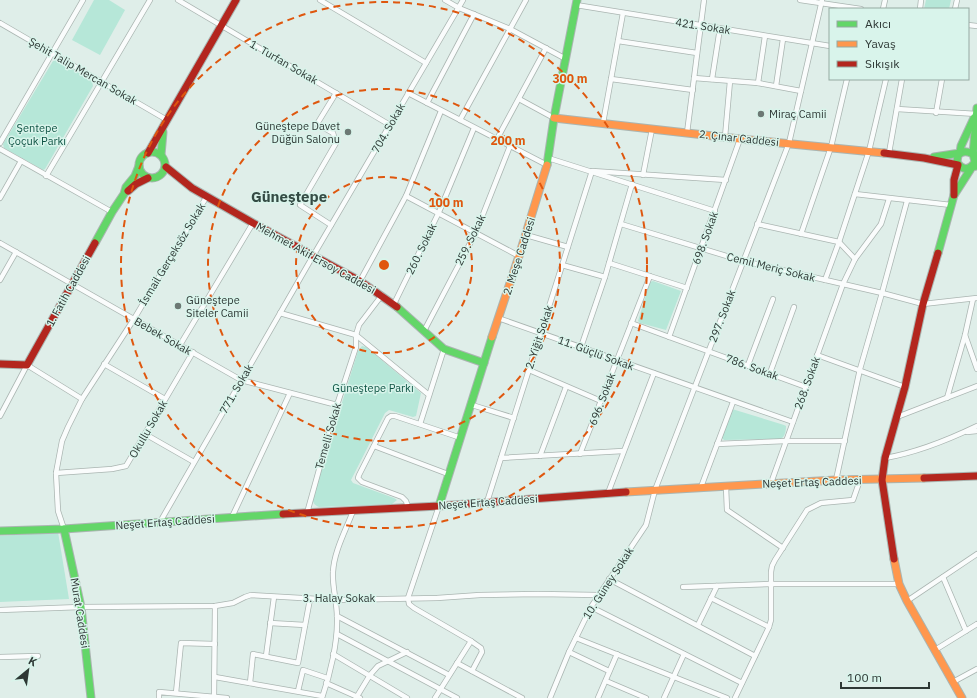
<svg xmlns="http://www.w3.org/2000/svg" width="977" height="698" font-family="'IBM Plex Sans',sans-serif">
<rect width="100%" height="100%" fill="#dfeee9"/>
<g fill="#b6e7d8">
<path d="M94,0H109L125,10L100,55L72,40Z"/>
<path d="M926,0H951L949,9H924Z"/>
<path d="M56,60L92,80L93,86L45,169L43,170L4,148L3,144L53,61Z"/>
<path d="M653,281L681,291L666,330L640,323L638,321L650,282Z"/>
<path d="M362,346L366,347L421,393L416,416L413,417L389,410L385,413L351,480L353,483L394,498L397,500L392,504L319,507C314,505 312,502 313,496L358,351Z"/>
<path d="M732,409L784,425L786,426C786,431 785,436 781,439L724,440L721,437Z"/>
<path d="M58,532L69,599L0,602V536Z"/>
</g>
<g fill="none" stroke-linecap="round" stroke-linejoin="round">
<g stroke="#aab5b1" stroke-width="6">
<g id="street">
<path d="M178,0L390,125"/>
<path d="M320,0L426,63"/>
<path d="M445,0L459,8L510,29L566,59"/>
<path d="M800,0L861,9"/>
<path d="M576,5L830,46"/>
<path d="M883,9L885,0"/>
<path d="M920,9L921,0"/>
<path d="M955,9L957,0"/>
<path d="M0,23L167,120"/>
<path d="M968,25L977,26"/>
<path d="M618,41L697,53"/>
<path d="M694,78L758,83L801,91"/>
<path d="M611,79L693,90"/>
<path d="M712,79L720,28"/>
<path d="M758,83L765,36"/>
<path d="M776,86L783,39"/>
<path d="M408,93L547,165"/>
<path d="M519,99L554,118"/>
<path d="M427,103L474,14"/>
<path d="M897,109L977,114"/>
<path d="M936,113L942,79"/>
<path d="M460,120L526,0"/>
<path d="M603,123L623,13"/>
<path d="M687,133L704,0"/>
<path d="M725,137L730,81"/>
<path d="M497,139L546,48"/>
<path d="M0,143L83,0"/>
<path d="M0,149L112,212"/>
<path d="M889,153L902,79"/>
<path d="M548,158L715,211"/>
<path d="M643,175L652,129"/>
<path d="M46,176L150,0"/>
<path d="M855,194L951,205"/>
<path d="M406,196L519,256"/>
<path d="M0,198L21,161"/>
<path d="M621,224L743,261L882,293L923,304L977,298"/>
<path d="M757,224L839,242L855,259"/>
<path d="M331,225L300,205L336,143L333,133L317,124L336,93"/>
<path d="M801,234L831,147L847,79"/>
<path d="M526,235L568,247"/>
<path d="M0,243L241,380L337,405"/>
<path d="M609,263L687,288"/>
<path d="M562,265L605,277"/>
<path d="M0,280L16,252"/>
<path d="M825,280L839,242L869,151L886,79"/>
<path d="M360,281L406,196L441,111"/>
<path d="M394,304L439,212L474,128"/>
<path d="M280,313L356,335L429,395"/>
<path d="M498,318L793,422"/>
<path d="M631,323L806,387"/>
<path d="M424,331L476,232L510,146"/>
<path d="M965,335L977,369"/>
<path d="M669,337L740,139"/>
<path d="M180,345L253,223"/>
<path d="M581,347L605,277L632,184"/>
<path d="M817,355L905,387"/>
<path d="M104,364L165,399"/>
<path d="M748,365L773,299"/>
<path d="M529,370L601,401"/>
<path d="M770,373L794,307"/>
<path d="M947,398L965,335L973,299"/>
<path d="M472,405L514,418"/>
<path d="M0,416L27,365L82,399"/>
<path d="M897,417L977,386"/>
<path d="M420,424L444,349"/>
<path d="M967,432L977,431"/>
<path d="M145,434L194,462"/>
<path d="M717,444L786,441H845"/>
<path d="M374,446L448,474"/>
<path d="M580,454L650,276"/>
<path d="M540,456L566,387"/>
<path d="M501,458L623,451"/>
<path d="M885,458C915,453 950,439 977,426"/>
<path d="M56,473L112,469L126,466L193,352"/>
<path d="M836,480L860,369L882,293L907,201"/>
<path d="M771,483L843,284L855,259L881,224L889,199"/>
<path d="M701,487L733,402"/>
<path d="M726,487L727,510L783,548"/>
<path d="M608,493L654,373"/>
<path d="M487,502L592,171L726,180"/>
<path d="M439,506L408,598L409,604L414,608L471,641L481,648L482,652L472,671"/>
<path d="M408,507L406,501L402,497L362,482L358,478L359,475L388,418L391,416H395L461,438"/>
<path d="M307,513L337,405L356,347V335L359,325L382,295"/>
<path d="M232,517L290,393"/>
<path d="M160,522L313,256L463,0"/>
<path d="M64,529L58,511L56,473L62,441L68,427L82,399L134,319L207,196"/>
<path d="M943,577L966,631"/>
<path d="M609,579L755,656"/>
<path d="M683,587L771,584H899"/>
<path d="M711,598L769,627"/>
<path d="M907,601L977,554"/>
<path d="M591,607L742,683"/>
<path d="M0,610L81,607L215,606L233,603L245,597L251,595L336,600L437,598L480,595L538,594L598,595"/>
<path d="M337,616L449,675"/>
<path d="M270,623L305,625"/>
<path d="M698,625L717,586"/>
<path d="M337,634L457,698"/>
<path d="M576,638L727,698"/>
<path d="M935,650L977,624"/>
<path d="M569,652L609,671"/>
<path d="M333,654L407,698"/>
<path d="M266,656L274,597"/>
<path d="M0,657L38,656"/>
<path d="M457,663L522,698"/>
<path d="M215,677L322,696"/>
<path d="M606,681L646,698"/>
<path d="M953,682L977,669"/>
<path d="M250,683L253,654L298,663L310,599"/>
<path d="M326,683L360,698"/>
<path d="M298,691L303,670L327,678"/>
<path d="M176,693L181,643L215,644"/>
<path d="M159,698V692L227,698"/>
<path d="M214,698L215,606"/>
<path d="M322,698C330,675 338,642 337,617C337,602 332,586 333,572C334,551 346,530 353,511"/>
<path d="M356,698L370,675L378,666L407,652"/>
<path d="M435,698L471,641"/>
<path d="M550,698L569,652L591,607L646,525L655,490L789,143L822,0"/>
<path d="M598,698L617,654"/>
<path d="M664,698L684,654"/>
<path d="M735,698L769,627L771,620V572L772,566L775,560L807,510L821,503L853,500L860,480"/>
</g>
</g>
<g stroke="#aab5b1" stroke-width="9">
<g id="fast">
<path d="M977,108L973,154L975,162C970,170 962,171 957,162L958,155C965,149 969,153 977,155"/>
<circle cx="152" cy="165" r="13"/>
<path d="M161,155L163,132"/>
<path d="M934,157L960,153L961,146L974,118"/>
<path d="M547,165L554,118L577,0"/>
<path d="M95,243L112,212L124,194L126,187L135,176L139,166"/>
<path d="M938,253L954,195L972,167L977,166"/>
<path d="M397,307L444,349L484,363"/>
<path d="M439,506L492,337"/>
<path d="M64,529L81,607L91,698"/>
<path d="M0,531L64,529L283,514"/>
</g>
</g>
<g stroke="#aab5b1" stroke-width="9">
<g id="slow">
<path d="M554,118L740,139L884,153"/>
<path d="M492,337L519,256L547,165"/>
<path d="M626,492L836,480L924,478"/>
<path d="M894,559L899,584L907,601L962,698"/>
</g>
</g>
<g stroke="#aab5b1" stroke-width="9">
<g id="jam">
<path d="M148,153L236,0"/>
<path d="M884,153L924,158L958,165L954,180V195"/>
<path d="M166,167L192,188L253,223L360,281L397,307"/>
<path d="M128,191L136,184L148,178"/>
<path d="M0,364L27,365L95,243"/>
<path d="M924,478L977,476"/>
<path d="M283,514L439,506L626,492"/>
<path d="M894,559L882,480L885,458L905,387L923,304L938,253"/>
</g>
</g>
<use href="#street" stroke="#fafcfc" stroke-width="4.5"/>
<use href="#fast" stroke="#63d668" stroke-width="7"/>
<use href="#slow" stroke="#ff974d" stroke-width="7"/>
<use href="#jam" stroke="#b3261e" stroke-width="7"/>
</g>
<g fill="none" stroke="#df570e" stroke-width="2" stroke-dasharray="7 5">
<circle cx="384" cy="265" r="88"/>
<circle cx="384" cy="265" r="176"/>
<circle cx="384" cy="265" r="263"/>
</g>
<g fill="#6c7874" stroke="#d9f4eb" stroke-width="1.5">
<circle cx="761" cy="114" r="4"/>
<circle cx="348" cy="132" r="4"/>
<circle cx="178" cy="306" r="4"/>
</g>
<g text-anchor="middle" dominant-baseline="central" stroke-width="3" stroke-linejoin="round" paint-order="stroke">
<g font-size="11" fill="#2e3835" stroke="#d9f4eb">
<text transform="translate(703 26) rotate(9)">421. Sokak</text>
<text transform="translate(284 62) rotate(30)">1. Turfan Sokak</text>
<text transform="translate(83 71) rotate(30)">Şehit Talip Mercan Sokak</text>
<text transform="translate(388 128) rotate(-60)">704. Sokak</text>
<text transform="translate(739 138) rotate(6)">2. Çınar Caddesi</text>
<text transform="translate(705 238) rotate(-70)">698. Sokak</text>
<text transform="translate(470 240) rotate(-64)">259. Sokak</text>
<text transform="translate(421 249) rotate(-64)">260. Sokak</text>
<text transform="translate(172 254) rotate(-59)">İsmail Gerçeksöz Sokak</text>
<text transform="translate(519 256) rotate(-72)">2. Meşe Caddesi</text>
<text transform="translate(316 258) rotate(29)">Mehmet Akif Ersoy Caddesi</text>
<text transform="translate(771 267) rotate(14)">Cemil Meriç Sokak</text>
<text transform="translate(68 291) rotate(-61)">1. Fatih Caddesi</text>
<text transform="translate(722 316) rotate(-69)">297. Sokak</text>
<text transform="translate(163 336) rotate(30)">Bebek Sokak</text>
<text transform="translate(539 337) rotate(-72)">2. Yiğit Sokak</text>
<text transform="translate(596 353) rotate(20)">11. Güçlü Sokak</text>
<text transform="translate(752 367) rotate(20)">786. Sokak</text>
<text transform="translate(807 383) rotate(-70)">268. Sokak</text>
<text transform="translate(236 389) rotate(-60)">771. Sokak</text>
<text transform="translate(602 399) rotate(-69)">696. Sokak</text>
<text transform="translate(148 429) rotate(-60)">Okullu Sokak</text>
<text transform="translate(328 436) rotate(-74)">Temelli Sokak</text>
<text transform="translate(812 482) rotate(-2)">Neşet Ertaş Caddesi</text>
<text transform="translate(488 502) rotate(-4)">Neşet Ertaş Caddesi</text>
<text transform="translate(165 522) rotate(-4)">Neşet Ertaş Caddesi</text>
<text transform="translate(608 583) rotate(-57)">10. Güney Sokak</text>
<text x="339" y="598">3. Halay Sokak</text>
<text transform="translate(80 613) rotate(81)">Murat Caddesi</text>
</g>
<g font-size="11" fill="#2e3835" stroke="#d9f4eb" text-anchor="start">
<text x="769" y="114">Miraç Camii</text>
<text x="340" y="126" text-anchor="end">Güneştepe Davet<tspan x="340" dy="13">Düğün Salonu</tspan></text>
<text x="186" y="300">Güneştepe<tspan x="186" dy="13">Siteler Camii</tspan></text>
</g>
<g font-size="11" fill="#0e5444" stroke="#d9f4eb">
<text x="37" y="128">Şentepe<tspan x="37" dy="13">Çoçuk Parkı</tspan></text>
<text x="373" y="388">Güneştepe Parkı</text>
</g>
<g font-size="15" font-weight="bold" fill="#344b44" stroke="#d9f4eb">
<text x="289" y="196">Güneştepe</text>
</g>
</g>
<circle cx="384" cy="265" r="6" fill="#df570e" stroke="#d9f4eb" stroke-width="2"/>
<g font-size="12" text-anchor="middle" font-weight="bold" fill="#df570e" stroke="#d9f4eb" stroke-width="3" stroke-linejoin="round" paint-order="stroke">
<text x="570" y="83">300 m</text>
<text x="508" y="145">200 m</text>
<text x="446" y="207">100 m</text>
</g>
<rect x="829" y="8" width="140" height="72" fill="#d9f4eb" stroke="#95a9a2"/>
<rect x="837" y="21" width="20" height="6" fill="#63d668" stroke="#95a9a2"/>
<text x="865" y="28" font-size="12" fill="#2e3835">Akıcı</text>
<rect x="837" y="41" width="20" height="6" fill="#ff974d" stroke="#95a9a2"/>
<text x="865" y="48" font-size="12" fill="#2e3835">Yavaş</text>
<rect x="837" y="61" width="20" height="6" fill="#b3261e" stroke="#95a9a2"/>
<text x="865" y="68" font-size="12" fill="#2e3835">Sıkışık</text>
<g transform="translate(28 670) rotate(29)" stroke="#d9f4eb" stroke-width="3" paint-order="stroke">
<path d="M0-3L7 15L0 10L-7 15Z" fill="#2e3835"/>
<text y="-6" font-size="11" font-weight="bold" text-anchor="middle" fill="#2e3835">K</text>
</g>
<path d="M841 682v6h88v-6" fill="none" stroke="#2e3835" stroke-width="2"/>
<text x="847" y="682" font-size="12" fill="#2e3835" stroke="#d9f4eb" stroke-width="3" paint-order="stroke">100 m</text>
</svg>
